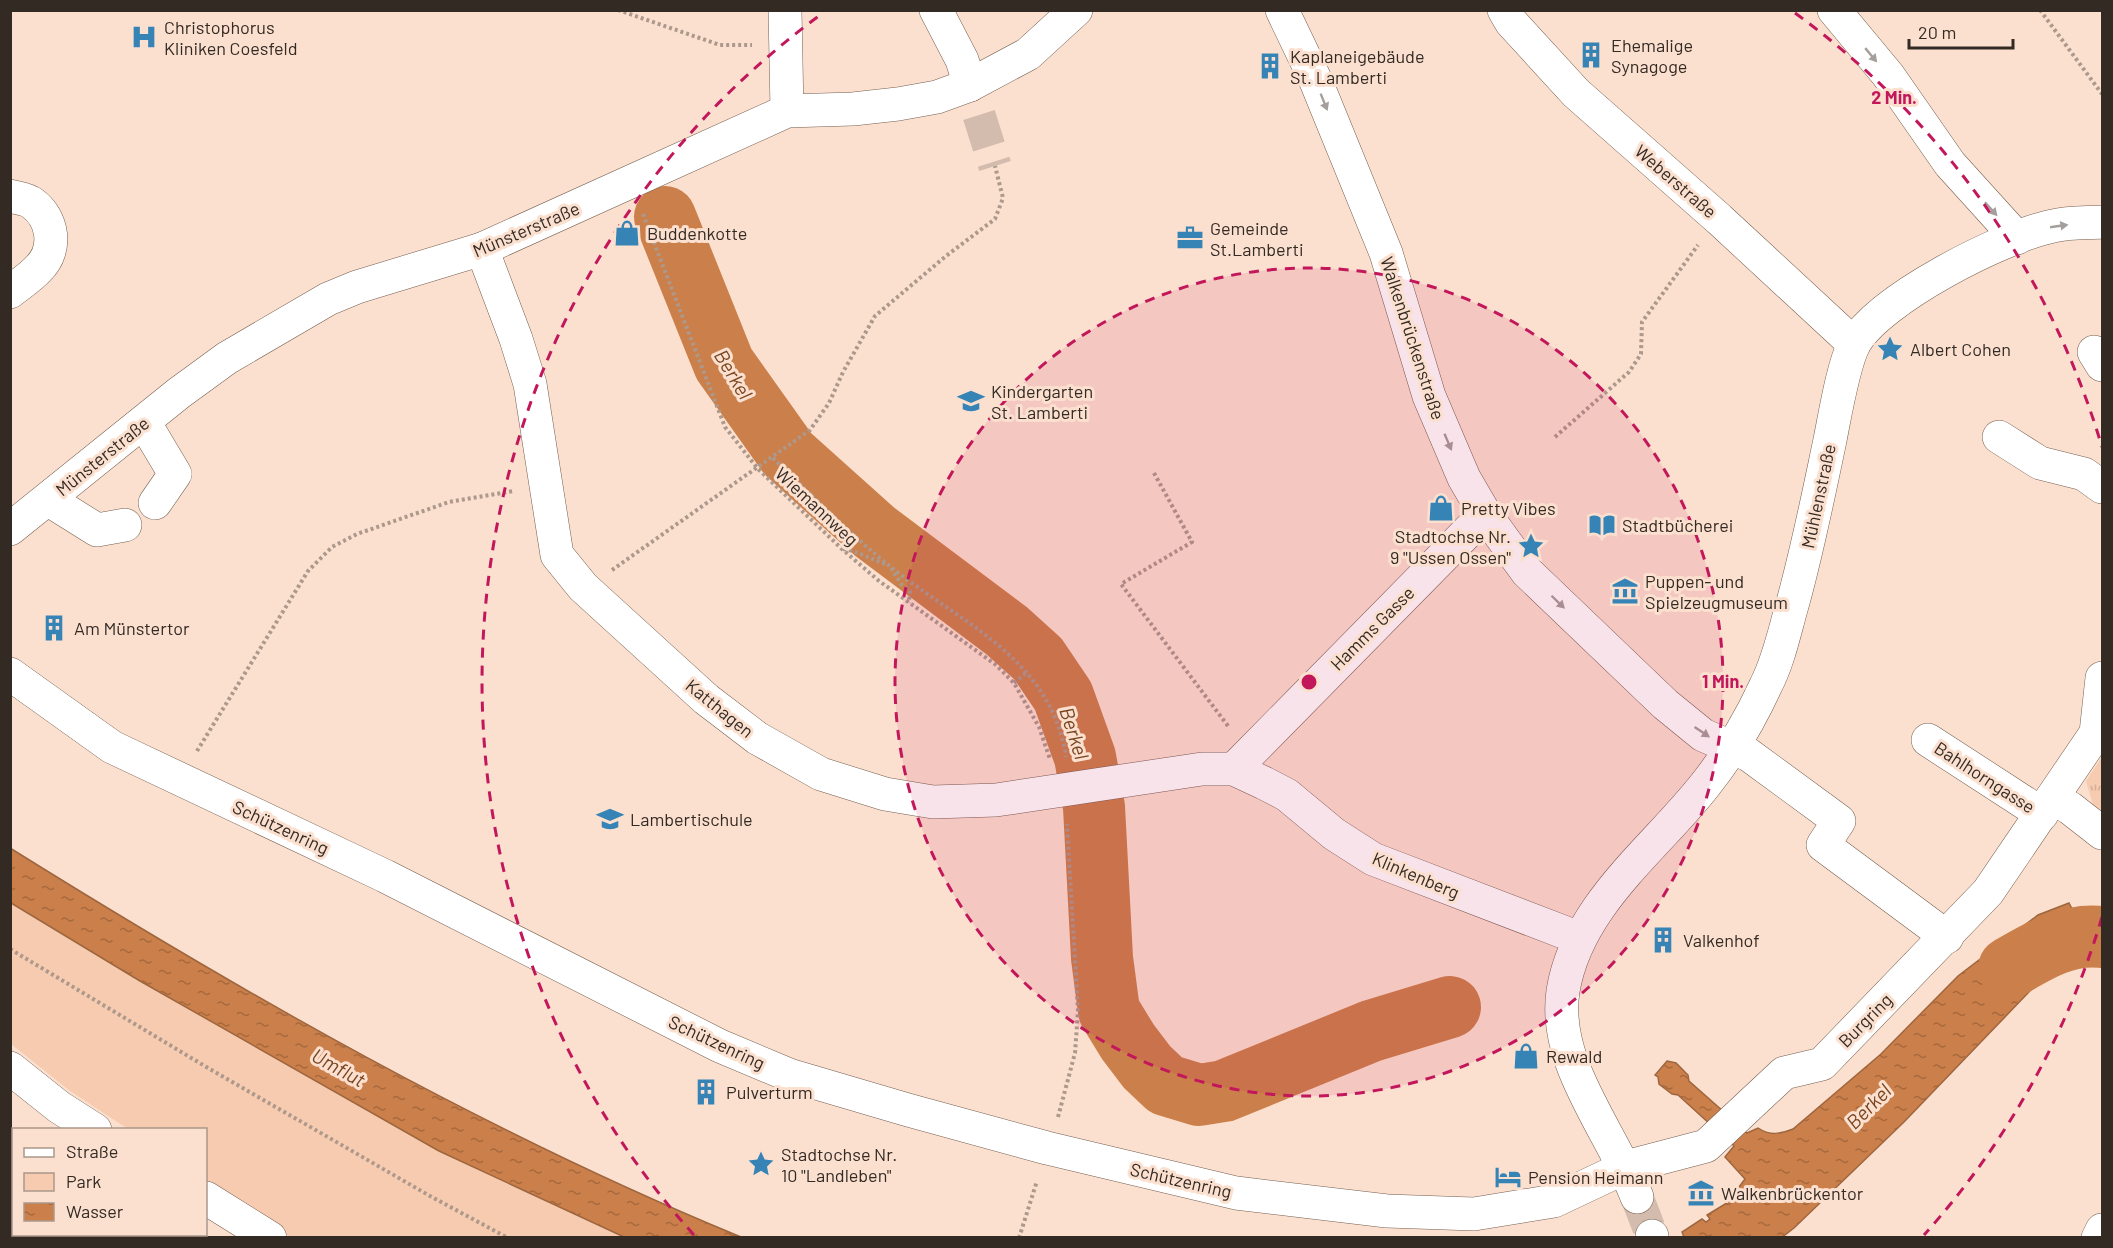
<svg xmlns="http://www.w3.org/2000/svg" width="2113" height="1248" font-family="Barlow,sans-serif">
<defs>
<pattern id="park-tufts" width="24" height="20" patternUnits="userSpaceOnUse" patternTransform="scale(1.5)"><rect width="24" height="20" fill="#f7cbaf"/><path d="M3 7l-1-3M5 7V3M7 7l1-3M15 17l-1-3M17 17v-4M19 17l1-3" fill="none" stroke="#d4ae96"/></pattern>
<pattern id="water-ripples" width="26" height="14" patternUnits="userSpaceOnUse" patternTransform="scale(1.5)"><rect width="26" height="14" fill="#cb7f4a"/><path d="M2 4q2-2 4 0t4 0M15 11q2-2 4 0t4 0" fill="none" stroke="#a6683d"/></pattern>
</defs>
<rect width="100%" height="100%" fill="#fbe0cf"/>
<path fill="#f7cbaf" d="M10,903L140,981L439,1151L624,1237H290L206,1181V1130L128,1129L70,1091L11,1044Z"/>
<path fill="url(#park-tufts)" d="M2102,757V811L2093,805L2086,781Z"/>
<g fill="url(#water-ripples)" stroke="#9e663f" stroke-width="1.5">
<path d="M10,848C244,994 486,1132 741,1237H624L439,1151L140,981L11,903Z"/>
<path d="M2069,903L2086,935L2081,956L2066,959L2053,967L1904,1122L1794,1228L1781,1238L1684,1237L1682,1232L1702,1219L1706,1222L1710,1219L1707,1215L1740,1195L1736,1191L1745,1179L1725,1157L1734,1146L1728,1139L1739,1126L1747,1133L1758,1128C1770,1136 1780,1134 1793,1129L1881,1054L1958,976L2038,915Z"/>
<path d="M1667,1061L1676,1063L1688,1075L1689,1081L1724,1112L1711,1125L1678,1095L1672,1094L1659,1084L1658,1077L1655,1075Z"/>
</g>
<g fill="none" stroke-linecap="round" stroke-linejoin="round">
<g stroke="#cb7f4a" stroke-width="62">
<path d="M665,217L724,364L788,454L875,532L1007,631L1038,659L1063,696L1085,757L1094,807L1102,958L1109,1011L1128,1042L1147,1067L1166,1085L1199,1095L1224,1091L1371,1031L1450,1007"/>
<path d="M2009,968C2038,951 2067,933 2102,937"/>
</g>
<g stroke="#d3bcad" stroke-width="33" stroke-dasharray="33 16" stroke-linecap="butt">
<path d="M979,115L995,166"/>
<path d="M1637,1197L1652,1236"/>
</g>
<g stroke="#755f50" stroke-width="34">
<g id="minor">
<path d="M785,10L787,111"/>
<path d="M936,10L962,60L970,85"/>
<path d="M1282,10L1315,79L1386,253L1429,396L1464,478L1485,514L1527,572L1665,704L1703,735L1749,755L1839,821L1823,845L1947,937"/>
<path d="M1504,10L1511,22L1576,93L1719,219L1854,344"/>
<path d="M1834,10L1888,75L1950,164L2017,238"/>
<path d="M10,196C17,198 27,199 32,203C53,218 58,249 39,268C31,277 20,284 10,292"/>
<path d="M482,249L516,339L530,384L557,555L583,587L706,699L757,738L821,774L885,794L933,802L996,800L1202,769H1234L1264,783L1287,795L1334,834L1373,859L1579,938"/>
<path d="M2094,352L2102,365"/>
<path d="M144,422L175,474L155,503"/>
<path d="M1999,437L2040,463L2084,474L2102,487"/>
<path d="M49,500L97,530L125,525"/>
<path d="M10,529L179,393L227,358L328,299L357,287L482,249L787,111L853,109L898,104L937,97L970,85L1028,54L1076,10"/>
<path d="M10,674L112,747L385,876L720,1046L789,1075L908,1110L1047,1148L1236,1193L1387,1211L1474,1214L1554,1201L1626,1167L1706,1146L1784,1073L1822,1064L1988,892L2096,733L2102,678"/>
<path d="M1928,740L2042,814"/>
<path d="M1234,769L1485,514"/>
<path d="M2052,798L2070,808L2102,833"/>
<path d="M10,1068L59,1107L95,1130"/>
<path d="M1637,1197C1612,1131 1552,1064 1563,991C1577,905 1654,850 1705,785C1729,755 1750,720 1766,685C1778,662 1784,634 1791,609C1807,553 1818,497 1830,440C1835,415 1843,366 1854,344C1879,299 2003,236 2053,226C2069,222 2086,223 2102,222"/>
<path d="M206,1198L270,1238"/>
<path d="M1652,1236V1238"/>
<path d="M2098,1238L2102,1230"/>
</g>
</g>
<g stroke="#ad988c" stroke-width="4" stroke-dasharray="3 3" stroke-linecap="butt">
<path d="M618,10L720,45H752"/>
<path d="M2040,10L2102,94"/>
<path d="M643,214L725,427L758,469L842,549L879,581L996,665L1014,683L1039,727L1050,759"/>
<path d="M1555,437L1629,372L1641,354L1642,322L1698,245"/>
<path d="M773,458C810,494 847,531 887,564C956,621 1051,656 1066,757"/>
<path d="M1154,473L1192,542L1121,584L1228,726"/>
<path d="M843,549C858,551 870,559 885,564"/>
<path d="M891,568L901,584L910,591L909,603"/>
<path d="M612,570L810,430L829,403L843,372L875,316L946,256L995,219L1003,198L995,166"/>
<path d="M1014,683L1026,673"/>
<path d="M197,751L308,571L332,547L357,534L449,502L513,491"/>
<path d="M10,949L203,1065L430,1196L508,1238"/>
<path d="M1058,1117L1075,1053L1078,1011L1067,824"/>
<path d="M69,1238L71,1234"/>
<path d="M1019,1238L1037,1181"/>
</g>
<use href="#minor" stroke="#fff" stroke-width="33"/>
</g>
<defs><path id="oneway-solid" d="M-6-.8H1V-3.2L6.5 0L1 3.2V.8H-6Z" transform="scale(1.5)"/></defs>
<g fill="#a49f9c">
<use href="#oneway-solid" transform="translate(1871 55) rotate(50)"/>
<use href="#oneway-solid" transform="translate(1324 102) rotate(68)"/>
<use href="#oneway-solid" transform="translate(1991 209) rotate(48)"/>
<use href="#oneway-solid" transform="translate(2059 226) rotate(-8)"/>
<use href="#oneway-solid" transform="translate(1448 442) rotate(67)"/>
<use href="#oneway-solid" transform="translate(1558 602) rotate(44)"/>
<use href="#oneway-solid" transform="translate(1702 732) rotate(34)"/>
</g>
<circle cx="1309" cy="682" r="414" fill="#c2185b" fill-opacity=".12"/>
<g fill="none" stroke="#c2185b" stroke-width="3" stroke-dasharray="10 8">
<circle cx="1309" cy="682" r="414"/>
<path d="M2102 917A827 827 0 0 1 1924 1235M694 1235A827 827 0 0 1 823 13M1795 13A827 827 0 0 1 2102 447"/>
</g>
<defs>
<g id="hospital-bare" transform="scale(2.07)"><path d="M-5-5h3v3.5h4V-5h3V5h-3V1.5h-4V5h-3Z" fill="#3683b6" stroke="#fbe0cf" stroke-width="2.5" paint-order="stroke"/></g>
<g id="building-bare" transform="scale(2.07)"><path d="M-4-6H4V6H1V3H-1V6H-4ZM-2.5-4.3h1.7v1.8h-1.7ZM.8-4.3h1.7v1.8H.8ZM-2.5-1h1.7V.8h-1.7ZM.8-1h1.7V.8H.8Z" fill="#3683b6" stroke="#fbe0cf" stroke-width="2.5" paint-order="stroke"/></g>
<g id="shop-bare" transform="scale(2.07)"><path d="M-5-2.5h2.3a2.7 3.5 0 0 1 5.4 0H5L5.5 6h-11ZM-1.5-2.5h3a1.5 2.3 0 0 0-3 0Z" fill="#3683b6" stroke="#fbe0cf" stroke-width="2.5" paint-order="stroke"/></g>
<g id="office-bare" transform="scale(2.07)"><path d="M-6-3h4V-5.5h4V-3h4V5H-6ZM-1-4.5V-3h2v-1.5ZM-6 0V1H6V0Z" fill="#3683b6" stroke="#fbe0cf" stroke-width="2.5" paint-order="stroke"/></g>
<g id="sight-bare" transform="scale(2.07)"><path d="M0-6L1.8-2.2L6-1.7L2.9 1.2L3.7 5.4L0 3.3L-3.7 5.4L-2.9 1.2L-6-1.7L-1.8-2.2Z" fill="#3683b6" stroke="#fbe0cf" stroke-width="2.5" paint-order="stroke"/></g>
<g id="school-bare" transform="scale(2.07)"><path d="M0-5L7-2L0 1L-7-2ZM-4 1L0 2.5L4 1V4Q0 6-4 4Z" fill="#3683b6" stroke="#fbe0cf" stroke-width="2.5" paint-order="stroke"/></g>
<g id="library-bare" transform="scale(2.07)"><path d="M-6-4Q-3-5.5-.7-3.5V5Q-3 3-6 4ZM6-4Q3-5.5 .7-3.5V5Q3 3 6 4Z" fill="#3683b6" stroke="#fbe0cf" stroke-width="2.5" paint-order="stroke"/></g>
<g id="museum-bare" transform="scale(2.07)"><path d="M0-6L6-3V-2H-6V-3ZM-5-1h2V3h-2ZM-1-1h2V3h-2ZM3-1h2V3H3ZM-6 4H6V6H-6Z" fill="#3683b6" stroke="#fbe0cf" stroke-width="2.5" paint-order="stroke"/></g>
<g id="hotel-bare" transform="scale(2.07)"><path d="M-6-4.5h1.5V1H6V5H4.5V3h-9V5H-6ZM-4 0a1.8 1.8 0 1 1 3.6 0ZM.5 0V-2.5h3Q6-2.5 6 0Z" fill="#3683b6" stroke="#fbe0cf" stroke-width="2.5" paint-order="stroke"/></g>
</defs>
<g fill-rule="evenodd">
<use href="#hospital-bare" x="144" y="37"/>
<use href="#building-bare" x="1591" y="55"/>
<use href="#building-bare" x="1270" y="66"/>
<use href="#shop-bare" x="627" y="233"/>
<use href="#office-bare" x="1190" y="238"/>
<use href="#sight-bare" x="1890" y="349"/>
<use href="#school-bare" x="971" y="401"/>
<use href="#shop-bare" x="1441" y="508"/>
<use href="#library-bare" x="1602" y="525"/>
<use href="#sight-bare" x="1531" y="546"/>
<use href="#museum-bare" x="1625" y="591"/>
<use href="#building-bare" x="54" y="628"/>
<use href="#school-bare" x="610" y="819"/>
<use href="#building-bare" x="1663" y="940"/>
<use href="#shop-bare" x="1526" y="1056"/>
<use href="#building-bare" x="706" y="1092"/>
<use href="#sight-bare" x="761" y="1164"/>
<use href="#hotel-bare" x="1508" y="1177"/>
<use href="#museum-bare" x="1701" y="1193"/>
</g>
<g text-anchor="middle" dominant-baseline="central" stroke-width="6" stroke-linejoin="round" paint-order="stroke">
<g font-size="18" fill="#342a24" stroke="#fbe0cf" text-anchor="start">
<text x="164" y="27">Christophorus<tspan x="164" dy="21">Kliniken Coesfeld</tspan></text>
<text x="1611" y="45">Ehemalige<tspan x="1611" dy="21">Synagoge</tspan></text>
<text x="1290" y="56">Kaplaneigebäude<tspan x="1290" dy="21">St. Lamberti</tspan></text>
<text x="1210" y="228">Gemeinde<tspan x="1210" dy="21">St.Lamberti</tspan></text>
<text x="647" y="233">Buddenkotte</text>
<text x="1910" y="349">Albert Cohen</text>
<text x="991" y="391">Kindergarten<tspan x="991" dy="21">St. Lamberti</tspan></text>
<text x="1461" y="508">Pretty Vibes</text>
<text x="1622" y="525">Stadtbücherei</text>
<text x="1511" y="536" text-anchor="end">Stadtochse Nr.<tspan x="1511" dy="21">9 "Ussen Ossen"</tspan></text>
<text x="1645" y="581">Puppen- und<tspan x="1645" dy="21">Spielzeugmuseum</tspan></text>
<text x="74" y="628">Am Münstertor</text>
<text x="630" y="819">Lambertischule</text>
<text x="1683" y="940">Valkenhof</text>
<text x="1546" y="1056">Rewald</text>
<text x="726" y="1092">Pulverturm</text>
<text x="781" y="1154">Stadtochse Nr.<tspan x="781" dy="21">10 "Landleben"</tspan></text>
<text x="1528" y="1177">Pension Heimann</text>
<text x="1721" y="1193">Walkenbrückentor</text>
</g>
<g font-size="18" fill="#342a24" stroke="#fbe0cf">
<text transform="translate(1676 181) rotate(41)">Weberstraße</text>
<text transform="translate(526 229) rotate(-23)">Münsterstraße</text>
<text transform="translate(1413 338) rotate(72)">Walkenbrückenstraße</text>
<text transform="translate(102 456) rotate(-39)">Münsterstraße</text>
<text transform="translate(1818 496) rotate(-78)">Mühlenstraße</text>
<text transform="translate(817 506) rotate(43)">Wiemannweg</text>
<text transform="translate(1372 628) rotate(-45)">Hamms Gasse</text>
<text transform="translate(720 708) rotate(39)">Katthagen</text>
<text transform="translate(1985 777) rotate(33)">Bahlhorngasse</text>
<text transform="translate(281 827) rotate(25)">Schützenring</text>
<text transform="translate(1416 875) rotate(23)">Klinkenberg</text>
<text transform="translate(1865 1020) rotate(-45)">Burgring</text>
<text transform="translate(717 1042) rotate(25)">Schützenring</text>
<text transform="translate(1181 1180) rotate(13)">Schützenring</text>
</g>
<g font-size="20" font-style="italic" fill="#79451f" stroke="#fbe0cf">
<text transform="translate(734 374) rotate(59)">Berkel</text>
<text transform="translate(1075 733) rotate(72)">Berkel</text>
<text transform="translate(339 1067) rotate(29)">Umflut</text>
<text transform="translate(1868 1106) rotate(-45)">Berkel</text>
</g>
</g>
<circle cx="1309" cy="682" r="9" fill="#c2185b" stroke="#fbe0cf" stroke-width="3"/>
<g font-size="18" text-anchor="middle" font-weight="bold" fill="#c2185b" stroke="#fbe0cf" stroke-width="6" stroke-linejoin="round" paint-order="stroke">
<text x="1894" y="104">2 Min.</text>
<text x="1723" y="688">1 Min.</text>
</g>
<rect width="2113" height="1248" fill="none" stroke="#342a24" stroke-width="24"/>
<rect x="12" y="1128" width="195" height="108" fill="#fbe0cf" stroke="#ab978b" stroke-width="1.5"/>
<rect x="24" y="1148" width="30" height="9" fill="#ffffff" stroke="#ab978b" stroke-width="1.5"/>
<text x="66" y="1158" font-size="18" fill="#342a24">Straße</text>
<rect x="24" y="1173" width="30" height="18" fill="#f7cbaf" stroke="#ab978b" stroke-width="1.5"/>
<text x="66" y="1188" font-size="18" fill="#342a24">Park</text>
<rect x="24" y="1203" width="30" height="18" fill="url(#water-ripples)" stroke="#ab978b" stroke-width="1.5"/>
<text x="66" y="1218" font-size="18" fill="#342a24">Wasser</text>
<path d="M1909 39v9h104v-9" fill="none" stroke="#342a24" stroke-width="3"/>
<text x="1918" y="39" font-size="18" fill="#342a24" stroke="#fbe0cf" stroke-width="4.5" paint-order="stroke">20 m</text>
</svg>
